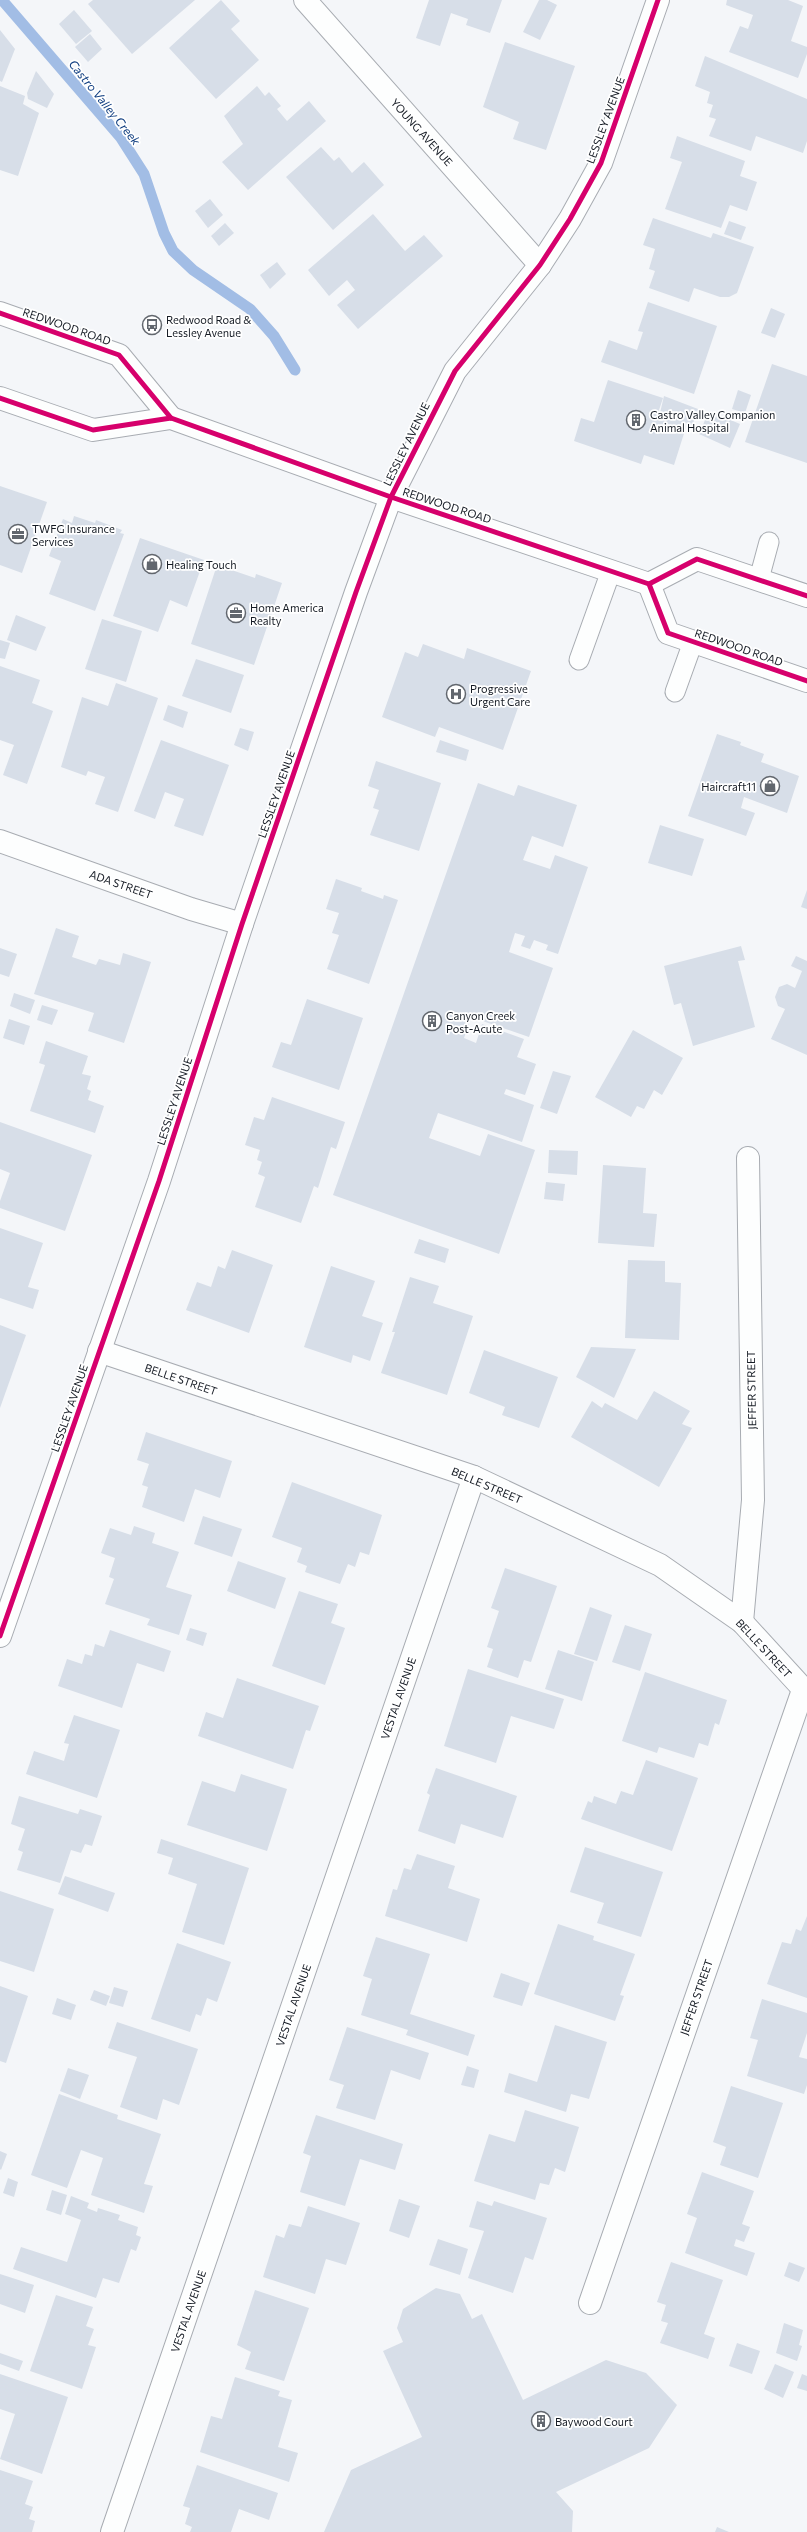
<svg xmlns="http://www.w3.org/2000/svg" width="807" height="2532" font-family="Commissioner,sans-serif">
<rect width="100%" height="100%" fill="#f4f6f9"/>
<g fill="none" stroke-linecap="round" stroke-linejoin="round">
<path stroke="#a2bde5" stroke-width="11" d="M2,0L121,138L144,174L164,233L173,251L193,270L250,309L274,336L295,370"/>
</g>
<g fill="#d7dee8">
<path d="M93,0H195L132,54L88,4Z"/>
<path d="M221,0L240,21L231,29L259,60L216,99L169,48Z"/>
<path d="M429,0H502L490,33L466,25L468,19L451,13L440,46L416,38Z"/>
<path d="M539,0H547L557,5L540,40L523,32Z"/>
<path d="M727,0H788L803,6L791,41L807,47V54L798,78L729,52L740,26L748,29L753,15L726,5Z"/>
<path d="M74,10L92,31L76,44L59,24Z"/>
<path d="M0,30L15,49L2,82L0,81Z"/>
<path d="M90,34L102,49L88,62L75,47Z"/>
<path d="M505,42L575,66L546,150L513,139L519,122L483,107Z"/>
<path d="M705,56L807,99V141L803,153L756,136L751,151L709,136L716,119L709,117L713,105L707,103L710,92L695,86Z"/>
<path d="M36,71L54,94L47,108L28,99L27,93Z"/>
<path d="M0,86L25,96L23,104L39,113L18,176L0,170Z"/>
<path d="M257,86L265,96L269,92L281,106L277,109L287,121L309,101L326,121L248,190L222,162L243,144L224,116Z"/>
<path d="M677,136L745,161L740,176L757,182L747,211L730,205L721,228L665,209L682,162L670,158Z"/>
<path d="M321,147L334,161L339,157L352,173L364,162L384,185L333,230L286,177Z"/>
<path d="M210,199L223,215L208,228L195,211Z"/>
<path d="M373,214L405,251L424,235L443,256L358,329L337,305L355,290L347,280L329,296L308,270Z"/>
<path d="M653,218L711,238L713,233L754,247L737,293L729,297H720L694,288L689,302L649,288L655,271L649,269L655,249L643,245Z"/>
<path d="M729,221L746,227L741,240L724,234Z"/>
<path d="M225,223L234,233L219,246L211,236Z"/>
<path d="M277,262L286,274L270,289L260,275Z"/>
<path d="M648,302L717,326L694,394L601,362L609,340L637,350L643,332L638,331Z"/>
<path d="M771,308L785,314L775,338L761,333Z"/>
<path d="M772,364L807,376V463L745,442Z"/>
<path d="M608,380L663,398L658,413L675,419L660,413L664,396L698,409L692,426L687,424L674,465L644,455L641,464L574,441L581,418L594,422Z"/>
<path d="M738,390L751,395L745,413L732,409Z"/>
<path d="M709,411L740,424L730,448L699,434Z"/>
<path d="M0,486L47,502L22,573L0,565Z"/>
<path d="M74,516L95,523L96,520L122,530L120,533L124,534L95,611L49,594L61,561L49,556L63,519L72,523Z"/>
<path d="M140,538L204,560L187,607L170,600L158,632L113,616Z"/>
<path d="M217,565L255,578L256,574L282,583L254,665L191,644Z"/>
<path d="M16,615L46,627L36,651L7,640Z"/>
<path d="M102,619L142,631L126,682L85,669Z"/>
<path d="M0,640L10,643L5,659L0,658Z"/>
<path d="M423,644L464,659L467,648L531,671L503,750L439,727L435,737L382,717L405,652L418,657Z"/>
<path d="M196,659L244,675L231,713L182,696Z"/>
<path d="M0,666L40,680L32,703L53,711L27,784L3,775L14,745L0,740Z"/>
<path d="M116,683L158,698L118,812L95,804L105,777L88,771L86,776L61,767L82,697L108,706Z"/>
<path d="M168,705L188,712L183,728L163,720Z"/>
<path d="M240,728L254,732L248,751L234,745Z"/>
<path d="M717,734L741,742L740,745L764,754L761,762L799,776L787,813L744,797L741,808L755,813L746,836L688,816Z"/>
<path d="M161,740L229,765L203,836L174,826L184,799L165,792L155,819L134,811Z"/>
<path d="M440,740L469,750L466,761L436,752Z"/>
<path d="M376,761L441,783L419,851L370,835L379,810L373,808L379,790L368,786Z"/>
<path d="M478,783L514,796L518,785L577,805L563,847L532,836L523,860L550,869L555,855L588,867L558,954L546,950L548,945L534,940L530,949L521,946L525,936L515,933L509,952L553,968L529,1037L471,1017L464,1038L476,1043L482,1024L524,1039L517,1057L536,1064L525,1095L506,1089L504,1094L534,1105L522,1142L438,1113L429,1138L480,1156L488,1134L535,1150L499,1254L333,1195Z"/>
<path d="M660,825L704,839L692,876L648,863Z"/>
<path d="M336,879L362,888L361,891L383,899L384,895L398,900L369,984L327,969L339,935L332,933L339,913L326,909Z"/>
<path d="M807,890V909L801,907Z"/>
<path d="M56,928L79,936L72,957L96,965L99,959L120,965L123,953L151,962L124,1043L88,1031L94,1013L34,994Z"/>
<path d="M741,946L745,960L738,961L755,1027L693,1046L681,1003L674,1005L664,966Z"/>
<path d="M0,948L17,954L9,977L0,974Z"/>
<path d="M796,956L807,961V1055L771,1039L785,1009L778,1006L775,997L779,987L787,984L795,988L802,971L791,966Z"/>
<path d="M14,993L35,1000L30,1014L10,1006Z"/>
<path d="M307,999L363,1018L339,1090L272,1067L281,1042L291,1045Z"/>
<path d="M42,1005L58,1010L52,1025L37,1020Z"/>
<path d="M9,1019L30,1026L24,1045L3,1038Z"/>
<path d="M633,1030L683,1058L662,1095L654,1090L644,1109L637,1106L631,1117L595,1097Z"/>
<path d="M46,1041L88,1056L82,1074L91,1076L87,1089L91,1091L88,1100L104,1106L95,1133L30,1111L45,1065L39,1063Z"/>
<path d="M553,1071L571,1076L557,1114L540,1108Z"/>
<path d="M272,1097L345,1122L336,1149L331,1147L318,1188L314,1186L301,1223L255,1207L265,1177L258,1174L262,1162L257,1160L260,1150L245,1145L254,1117L264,1120Z"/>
<path d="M0,1122L92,1155L65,1231L0,1208V1201L10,1173L0,1169Z"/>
<path d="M549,1150L578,1151L577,1175L548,1173Z"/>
<path d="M603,1165L646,1168L643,1213L657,1214L654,1247L598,1243Z"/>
<path d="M546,1182L565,1184L563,1201L544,1199Z"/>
<path d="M0,1228L43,1243L28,1287L39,1290L33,1309L0,1298Z"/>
<path d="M419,1239L449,1249L445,1263L414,1253Z"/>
<path d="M232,1250L273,1265L249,1333L186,1310L197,1282L211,1287L218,1266L225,1269Z"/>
<path d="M628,1260L665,1261V1282L681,1283L679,1340L625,1338Z"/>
<path d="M331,1266L375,1281L362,1316L383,1323L370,1361L353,1355L351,1363L304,1347Z"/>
<path d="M410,1277L439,1286L433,1303L473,1316L447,1395L381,1373L395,1332H392Z"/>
<path d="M0,1325L26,1335L0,1408Z"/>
<path d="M591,1347L636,1349L614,1398L576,1377Z"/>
<path d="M484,1350L558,1377L539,1428L502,1415L505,1407L469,1393Z"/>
<path d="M654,1391L690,1411L682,1424L692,1428L659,1487L571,1437L592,1401L602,1408L605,1403L637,1420Z"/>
<path d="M146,1432L232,1461L220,1498L195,1489L184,1522L142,1507L148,1487L142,1485L149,1464L137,1460Z"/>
<path d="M292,1482L382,1515L369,1555L360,1552L355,1567L348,1564L340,1584L305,1572L307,1566L297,1562L302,1548L272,1537Z"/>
<path d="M203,1516L242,1529L232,1557L194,1544Z"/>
<path d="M134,1526L155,1533L152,1543L179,1552L166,1587L192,1595L179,1635L147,1625L150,1619L105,1604L114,1579L109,1577L115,1558L101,1553L110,1528L131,1535Z"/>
<path d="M238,1561L286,1578L275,1609L227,1591Z"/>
<path d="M505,1568L557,1586L531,1662L524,1660L518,1678L487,1667L493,1649L487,1647L499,1611L491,1608Z"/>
<path d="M299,1591L338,1604L331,1623L345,1628L325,1685L272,1666Z"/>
<path d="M590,1607L612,1615L597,1661L574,1654Z"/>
<path d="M625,1625L652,1634L640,1671L612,1662Z"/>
<path d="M190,1628L207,1633L203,1646L186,1640Z"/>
<path d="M110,1630L171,1651L164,1672L137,1663L122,1708L58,1686L67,1659L82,1664L85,1654L92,1656L95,1644L104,1647Z"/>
<path d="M558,1650L594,1662L582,1701L545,1689Z"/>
<path d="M468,1669L564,1699L554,1729L511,1716L496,1763L444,1746Z"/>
<path d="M645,1672L727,1700L719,1725L715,1723L708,1746L699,1743L694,1758L659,1747L657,1753L622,1741Z"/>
<path d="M237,1678L319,1706L310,1731L306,1730L293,1769L198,1736L206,1712L223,1718Z"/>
<path d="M74,1715L120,1730L97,1798L26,1774L34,1751L64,1761L69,1744L64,1743Z"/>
<path d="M646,1760L698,1778L672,1851L581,1819L588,1801L592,1803L594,1796L616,1804L621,1791L633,1795Z"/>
<path d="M436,1768L517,1796L503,1838L461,1824L455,1844L418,1831L430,1795L427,1793Z"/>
<path d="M241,1774L287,1789L267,1851L187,1825L202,1781L235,1792Z"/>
<path d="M19,1796L78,1814L80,1809L102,1816L92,1846L85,1844L81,1853L71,1850L60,1883L17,1870L23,1852L18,1850L25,1829L11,1824Z"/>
<path d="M161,1839L249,1868L224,1945L182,1932L197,1884L168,1874L173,1858L157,1853Z"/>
<path d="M585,1847L663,1872L641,1937L597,1923L604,1903L570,1892Z"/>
<path d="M417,1854L455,1866L448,1888L480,1899L467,1942L385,1916L393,1889L397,1890L404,1868L411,1870Z"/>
<path d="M65,1876L115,1893L108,1912L58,1894Z"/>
<path d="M0,1891L54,1909L34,1972L0,1961Z"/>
<path d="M807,1916V1998L767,1984L782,1942L791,1944L796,1929L801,1931Z"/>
<path d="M558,1924L594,1936L593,1940L635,1954L620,1995L624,1996L615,2021L534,1994Z"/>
<path d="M376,1937L430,1954L410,2014L475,2035L468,2056L406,2035L408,2030L361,2015L372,1979L363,1976Z"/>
<path d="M177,1943L231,1962L217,2002L207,1998L201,2016L196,2014L190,2032L151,2019Z"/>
<path d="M501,1973L530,1983L522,2006L493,1997Z"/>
<path d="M0,1986L28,1996L6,2063L0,2061Z"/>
<path d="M114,1987L128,1991L123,2007L109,2003Z"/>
<path d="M94,1990L110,1996L106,2006L90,2000Z"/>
<path d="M57,1998L76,2005L71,2020L52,2014Z"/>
<path d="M762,1999L807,2013V2033L799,2057L807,2059V2085L804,2094L747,2076L758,2040L750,2038Z"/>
<path d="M117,2022L198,2049L179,2105L163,2099L157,2120L120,2107L137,2057L108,2048Z"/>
<path d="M555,2025L607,2042L589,2099L571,2094L566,2112L504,2092L509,2073L537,2082Z"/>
<path d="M347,2027L429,2053L420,2080L391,2070L375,2120L336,2108L344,2085L329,2080Z"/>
<path d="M467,2066L479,2070L474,2088L461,2085Z"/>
<path d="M68,2068L89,2075L80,2099L60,2091Z"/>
<path d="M731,2086L783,2103L758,2178L720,2165L726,2147L713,2142Z"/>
<path d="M59,2094L118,2115L117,2119L161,2134L144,2184L153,2186L144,2213L91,2195L103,2158L81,2150L67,2188L31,2175Z"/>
<path d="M525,2110L579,2127L565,2172L555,2168L549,2185L540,2183L535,2200L474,2181L489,2134L515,2142Z"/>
<path d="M316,2115L403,2144L395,2170L360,2159L345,2206L300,2192L311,2156L303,2153Z"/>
<path d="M0,2151L7,2154L1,2170L0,2169Z"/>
<path d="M702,2172L754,2191L742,2224L750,2227L744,2242L736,2239L734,2246L755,2253L747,2276L685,2253L697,2218L687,2214Z"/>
<path d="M8,2178L18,2182L14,2197L3,2193Z"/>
<path d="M52,2190L67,2195L61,2215L46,2210Z"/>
<path d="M71,2196L89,2203L87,2208L97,2212L98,2208L120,2215L118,2220L138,2227L136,2235L141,2237L136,2251L131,2249L119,2283L103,2278L96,2298L13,2269L21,2247L67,2262L81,2220L65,2214Z"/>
<path d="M399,2199L420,2206L409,2238L389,2231Z"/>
<path d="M477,2201L492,2206L494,2201L547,2218L533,2260L525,2257L513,2293L468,2278L484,2231L469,2227Z"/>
<path d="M308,2206L360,2223L346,2265L326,2259L315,2294L263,2277L276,2235L284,2238L289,2224L301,2227Z"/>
<path d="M438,2239L468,2249L460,2275L429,2265Z"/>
<path d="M671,2262L723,2280L704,2334L715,2338L708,2359L660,2343L668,2323L661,2321L666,2305L657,2302Z"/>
<path d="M789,2262L805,2268L799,2282L784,2276Z"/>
<path d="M0,2274L34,2285L25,2313L0,2304Z"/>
<path d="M436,2288L460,2294L472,2319L482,2314L523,2400L606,2360L646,2373L677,2405L649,2448L556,2492L573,2511L572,2532H324L351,2470L422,2437L383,2351L403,2342L397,2328L403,2309Z"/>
<path d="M255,2290L309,2308L284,2381L245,2369L251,2352L237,2345Z"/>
<path d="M56,2295L93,2307L86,2326L94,2329L88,2345L96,2347L82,2389L30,2371Z"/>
<path d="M784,2323L803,2330L799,2345L802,2346L797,2361L776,2353Z"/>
<path d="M737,2343L760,2351L752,2374L729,2366Z"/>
<path d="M0,2353L23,2361L19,2371L0,2364Z"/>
<path d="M775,2364L794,2372L783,2398L764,2389Z"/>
<path d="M0,2374L68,2397L42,2474L0,2459L15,2414L0,2409Z"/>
<path d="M802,2374L807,2376V2391L797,2388Z"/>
<path d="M235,2377L280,2391L278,2396L292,2400L278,2447L298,2453L289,2482L200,2452L211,2416L222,2419Z"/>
<path d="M197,2465L278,2493L269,2520L239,2509L231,2532H190L192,2527L185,2524L190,2508L183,2506Z"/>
<path d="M0,2470L33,2481L25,2504L33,2507L29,2519L35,2521L32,2532H0Z"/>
<path d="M717,2527L729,2532H715Z"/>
</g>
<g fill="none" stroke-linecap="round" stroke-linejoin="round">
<g stroke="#a8acb2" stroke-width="21">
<g id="lane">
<path d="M759,579L769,542"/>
<path d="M579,660L611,571"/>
<path d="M675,692L693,642"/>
</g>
</g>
<g stroke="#a8acb2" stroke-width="24">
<g id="street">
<path d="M305,0L540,265"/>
<path d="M0,841L191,909L242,924"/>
<path d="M99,1351L474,1477L660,1565L742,1622L807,1693"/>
<path d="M742,1622L753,1500L748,1158"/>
<path d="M0,1636L159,1181L242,924L356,592L391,497L455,371L540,265L570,219L601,163L658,0"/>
<path d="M590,2303L803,1690"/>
<path d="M112,2532L474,1477"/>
</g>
</g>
<g stroke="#a8acb2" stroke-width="24">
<g id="secondary">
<path d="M0,313L119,355L171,418"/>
<path d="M0,398L93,430L171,418L391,497L649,584L697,559L807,596"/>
<path d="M649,584L668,633L807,681"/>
</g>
</g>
<use href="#lane" stroke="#fdfefe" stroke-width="19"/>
<use href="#street" stroke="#fdfefe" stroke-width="22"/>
<use href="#secondary" stroke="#fdfefe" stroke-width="22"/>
<g stroke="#fff" stroke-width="8">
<g id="cycleway">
<path d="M0,313L119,355L171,418"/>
<path d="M0,398L93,430L171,418L391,497L649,584L697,559L807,596"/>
<path d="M649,584L668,633L807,681"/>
<path d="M0,1636L159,1181L242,924L356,592L391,497L455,371L540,265L570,219L601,163L658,0"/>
</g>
</g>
<use href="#cycleway" stroke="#d6006c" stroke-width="5"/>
</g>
<defs>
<g id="bus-ring" transform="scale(1)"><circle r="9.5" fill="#fff" stroke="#62676e" stroke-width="1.5"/><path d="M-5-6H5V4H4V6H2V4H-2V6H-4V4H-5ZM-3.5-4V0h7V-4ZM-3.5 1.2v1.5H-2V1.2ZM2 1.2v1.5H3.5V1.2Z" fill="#62676e"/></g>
<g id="building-ring" transform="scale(1)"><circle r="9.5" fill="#fff" stroke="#62676e" stroke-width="1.5"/><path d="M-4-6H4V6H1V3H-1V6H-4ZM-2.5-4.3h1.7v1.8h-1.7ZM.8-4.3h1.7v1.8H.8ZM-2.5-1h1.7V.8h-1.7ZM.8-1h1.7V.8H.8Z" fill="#62676e"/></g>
<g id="office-ring" transform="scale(1)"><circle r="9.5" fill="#fff" stroke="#62676e" stroke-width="1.5"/><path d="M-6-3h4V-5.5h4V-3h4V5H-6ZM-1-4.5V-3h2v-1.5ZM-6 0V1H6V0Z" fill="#62676e"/></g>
<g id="shop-ring" transform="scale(1)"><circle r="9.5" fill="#fff" stroke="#62676e" stroke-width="1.5"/><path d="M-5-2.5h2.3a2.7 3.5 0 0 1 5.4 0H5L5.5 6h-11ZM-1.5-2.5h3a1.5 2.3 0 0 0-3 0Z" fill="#62676e"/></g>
<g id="hospital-ring" transform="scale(1)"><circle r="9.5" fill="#fff" stroke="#62676e" stroke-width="1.5"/><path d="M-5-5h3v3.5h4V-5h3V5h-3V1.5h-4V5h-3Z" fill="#62676e"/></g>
</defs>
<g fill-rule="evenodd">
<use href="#bus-ring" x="152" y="325"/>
<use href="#building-ring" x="636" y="420"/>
<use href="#office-ring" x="18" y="534"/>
<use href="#shop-ring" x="152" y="564"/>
<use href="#office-ring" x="236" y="613"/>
<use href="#hospital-ring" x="456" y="694"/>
<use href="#shop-ring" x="770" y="786"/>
<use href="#building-ring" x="432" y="1021"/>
<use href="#building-ring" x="541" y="2421"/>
</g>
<g text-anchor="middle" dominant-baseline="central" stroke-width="3.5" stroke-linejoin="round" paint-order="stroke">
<g font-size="11" fill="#141a23" stroke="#fff">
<text transform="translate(605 120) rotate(-70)">LESSLEY AVENUE</text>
<text transform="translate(422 132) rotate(48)">YOUNG AVENUE</text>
<text transform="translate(67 326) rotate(19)">REDWOOD ROAD</text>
<text transform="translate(406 444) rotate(-64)">LESSLEY AVENUE</text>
<text transform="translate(447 505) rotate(18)">REDWOOD ROAD</text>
<text transform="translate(739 647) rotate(19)">REDWOOD ROAD</text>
<text transform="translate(276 794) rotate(-71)">LESSLEY AVENUE</text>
<text transform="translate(121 884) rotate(19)">ADA STREET</text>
<text transform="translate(174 1101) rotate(-72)">LESSLEY AVENUE</text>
<text transform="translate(181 1379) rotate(19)">BELLE STREET</text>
<text transform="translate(751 1390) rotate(-91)">JEFFER STREET</text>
<text transform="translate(69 1408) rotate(-71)">LESSLEY AVENUE</text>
<text transform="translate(487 1485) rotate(23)">BELLE STREET</text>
<text transform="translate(764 1648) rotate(47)">BELLE STREET</text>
<text transform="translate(398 1698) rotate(-71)">VESTAL AVENUE</text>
<text transform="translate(696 1997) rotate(-71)">JEFFER STREET</text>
<text transform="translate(293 2005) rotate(-71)">VESTAL AVENUE</text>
<text transform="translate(188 2311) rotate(-71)">VESTAL AVENUE</text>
</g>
<g font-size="11" fill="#141a23" stroke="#fff" text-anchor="start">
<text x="166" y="319">Redwood Road &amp;<tspan x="166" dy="13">Lessley Avenue</tspan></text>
<text x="650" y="414">Castro Valley Companion<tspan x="650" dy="13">Animal Hospital</tspan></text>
<text x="32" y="528">TWFG Insurance<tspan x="32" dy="13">Services</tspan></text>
<text x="166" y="564">Healing Touch</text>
<text x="250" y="607">Home America<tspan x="250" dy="13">Realty</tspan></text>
<text x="470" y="688">Progressive<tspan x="470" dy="13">Urgent Care</tspan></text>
<text x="756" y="786" text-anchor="end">Haircraft11</text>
<text x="446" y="1015">Canyon Creek<tspan x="446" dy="13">Post-Acute</tspan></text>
<text x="555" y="2421">Baywood Court</text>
</g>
<g font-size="12" font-style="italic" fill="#103e80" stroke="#fff">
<text transform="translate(105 102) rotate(51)">Castro Valley Creek</text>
</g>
</g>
</svg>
